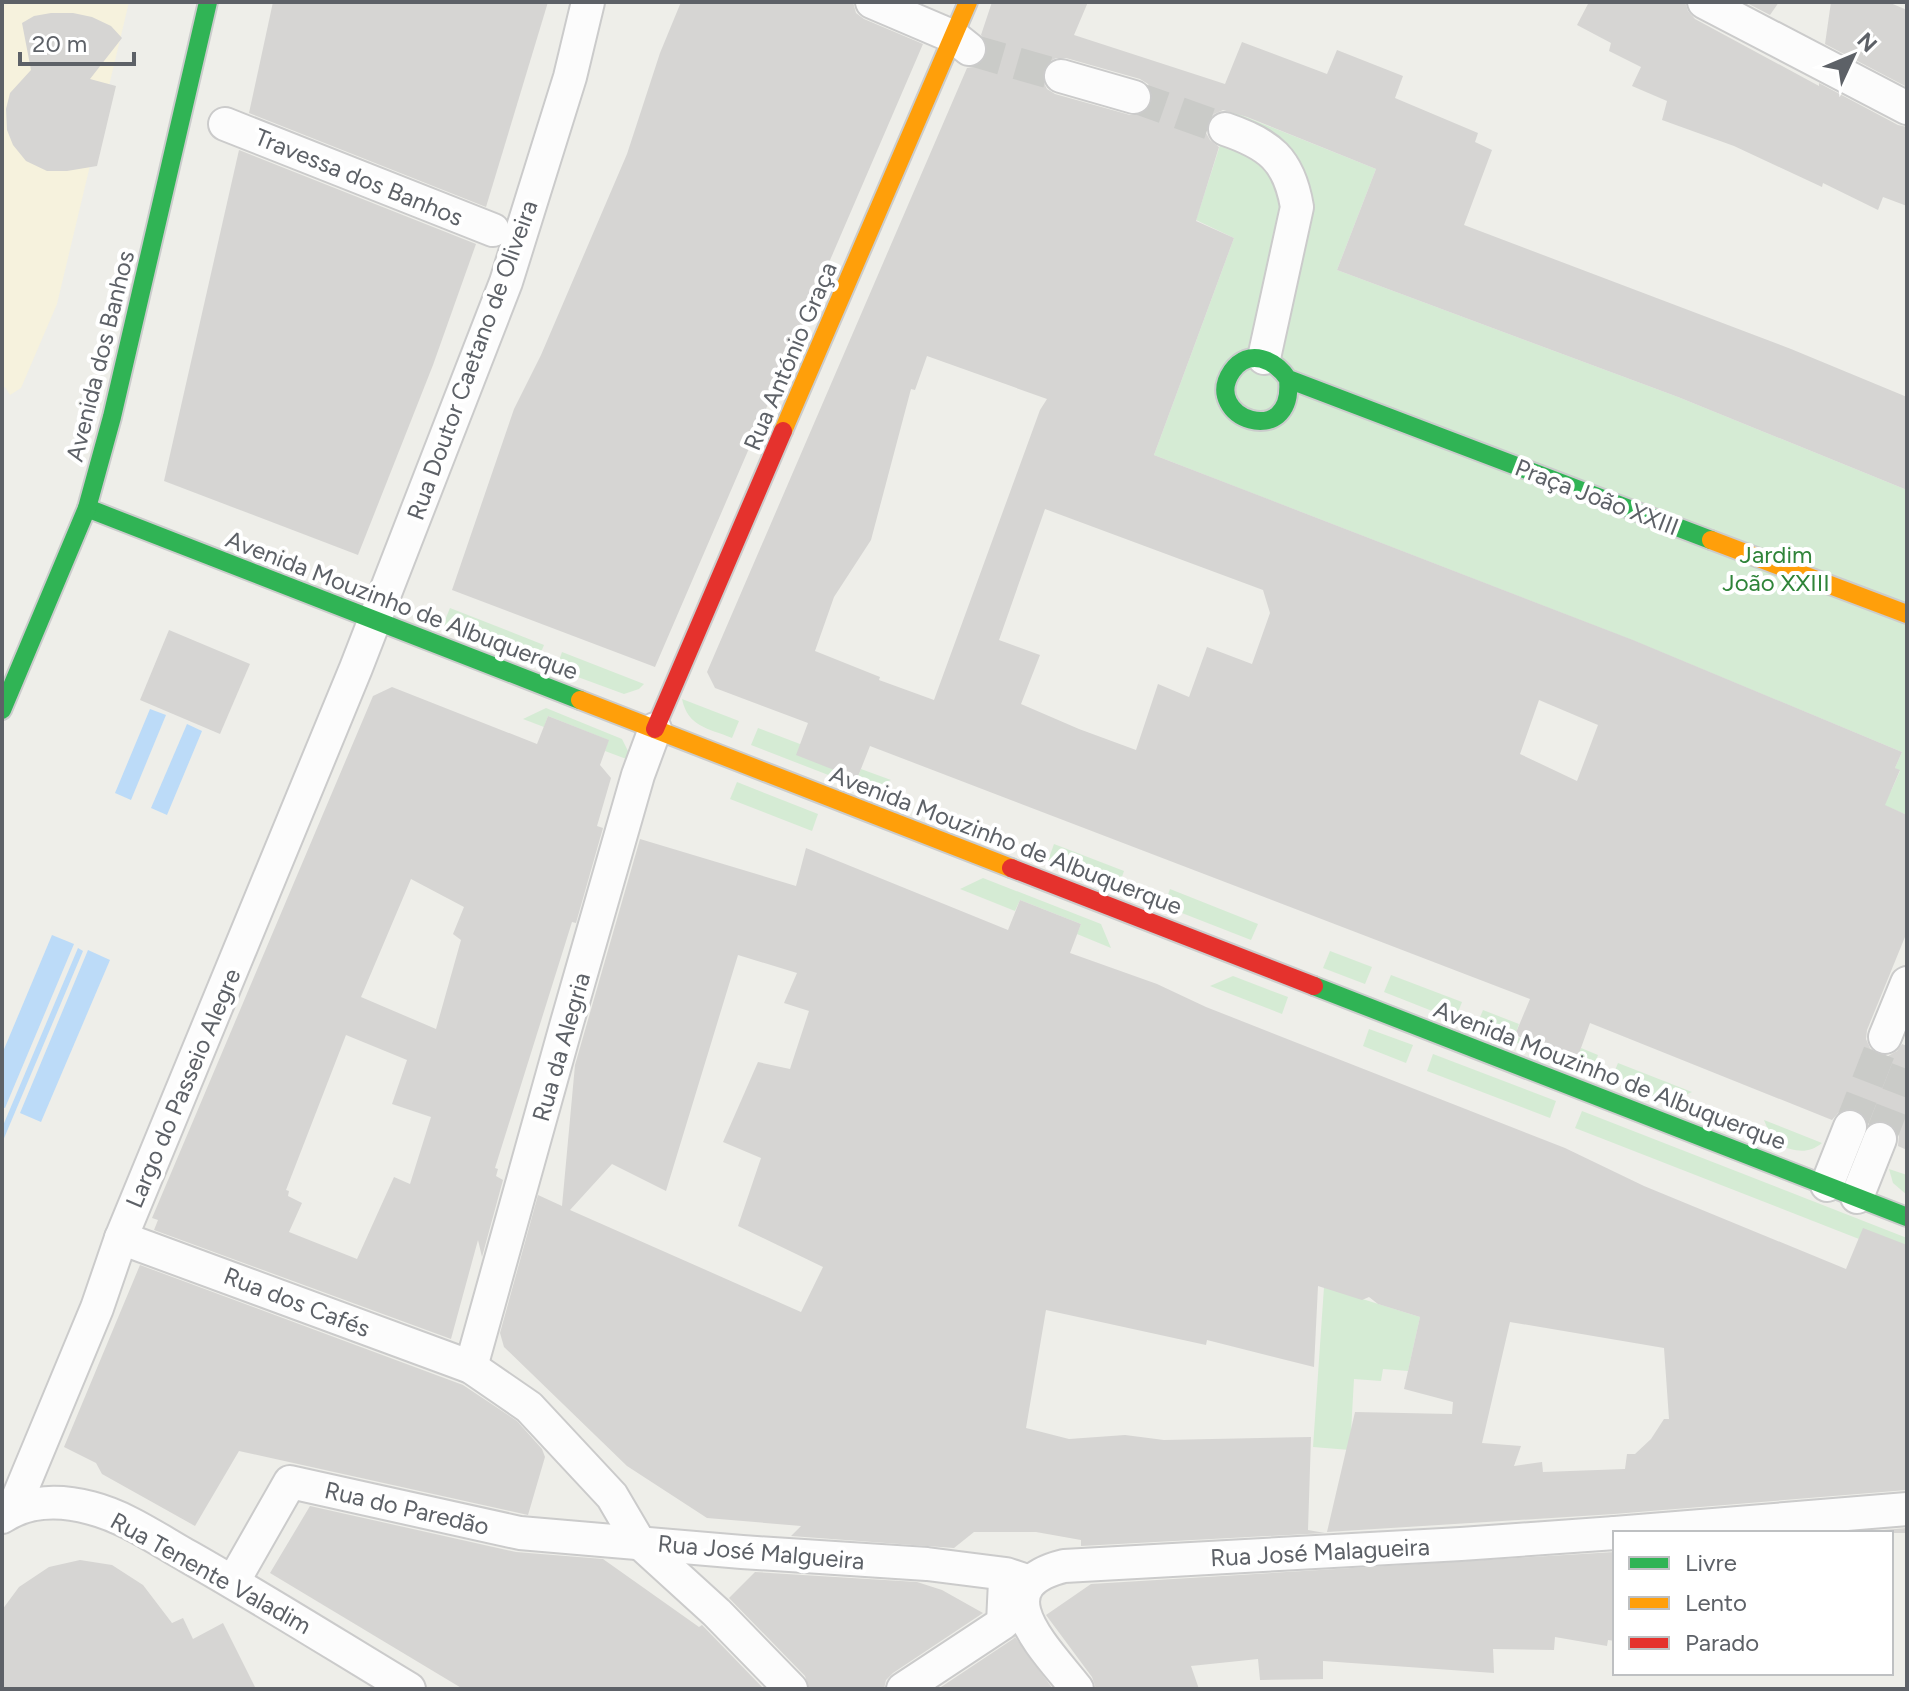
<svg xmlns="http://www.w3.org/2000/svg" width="1909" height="1691" font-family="Figtree,sans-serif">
<rect width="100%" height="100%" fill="#eeeee9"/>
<g fill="#d5ebd4">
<path d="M1231,111L1376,169L1337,270L1678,397L1907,490V815L1881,804L1891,791L1900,771L1895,768L1902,752L1632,640L1154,455L1234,238L1196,220Z"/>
<path d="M450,608L544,645L537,662L443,625Z"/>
<path d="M562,652L644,684L639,689L624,694L556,669Z"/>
<path d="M682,699L739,721L732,738C708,728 688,727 682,699Z"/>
<path d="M546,708L622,739L629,753V760L605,751L608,740L548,716L544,727L523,719Z"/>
<path d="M758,728L800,744L857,779L861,769L891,780L867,790L751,745Z"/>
<path d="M737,782L818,814L812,831L730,799Z"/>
<path d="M1054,844L1124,871L1118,888L1048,861Z"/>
<path d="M983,878L1101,924L1111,948L1077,934L1081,924L1020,900L1015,911L960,889Z"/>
<path d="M1170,889L1258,924L1251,940L1164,906Z"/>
<path d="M1330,951L1372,967L1365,984L1323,968Z"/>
<path d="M1391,975L1462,1002L1455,1020L1384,992Z"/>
<path d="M1233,976L1288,997L1282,1014L1210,986Z"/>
<path d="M1483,1010L1519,1024L1515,1036L1576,1059L1581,1048L1598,1055L1591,1072L1476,1027Z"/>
<path d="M1369,1029L1413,1045L1406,1063L1363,1046Z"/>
<path d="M1433,1054L1556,1101L1550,1118L1427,1071Z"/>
<path d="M1618,1063L1692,1092L1668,1103L1611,1080Z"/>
<path d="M1582,1111L1907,1238V1245L1859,1239L1575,1128Z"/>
<path d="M1764,1120L1822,1143C1806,1156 1793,1150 1774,1144Z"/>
<path d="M1889,1169L1907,1175V1195L1893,1183Z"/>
<path d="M1324,1287L1420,1317L1408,1371L1383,1369L1381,1381L1354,1379L1350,1450L1313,1447Z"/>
</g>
<path fill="#f6f2dd" d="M2,2H129L57,304L21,388L10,395L5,387L2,388Z"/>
<g fill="#bcdbf8">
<path d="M150,709L166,715L131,800L115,793Z"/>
<path d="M187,724L202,731L167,815L151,808Z"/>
<path d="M52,935L74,944L5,1108L2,1107V1054Z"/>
<path d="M78,948L83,951L2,1143V1128Z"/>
<path d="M88,950L110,960L41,1122L20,1113Z"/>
</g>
<g fill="#d6d5d3" fill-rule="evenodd">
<path d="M273,2H548L486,207L249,113Z"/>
<path d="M681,2H853L856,13L864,19L923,44L655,667L452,590L514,409L541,355L627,154L660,53Z"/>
<path d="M992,2H1088L1074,35L1225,84L1242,42L1327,74L1337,50L1403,76L1395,98L1478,133L1475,142L1492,150L1464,225L1791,349L1907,397V490L1678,397L1337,270L1376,169L1247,117L1223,110L1214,114L1207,123L1206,133L1210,140L1219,147L1196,221L1234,238L1154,455L1633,640L1902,752L1895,768L1900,770L1885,805L1907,815V932L1867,1030L1866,1039L1870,1048L1879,1055L1888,1056L1897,1051L1902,1044L1907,1046V1150L1898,1146L1899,1135L1894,1127L1888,1122L1878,1120L1869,1124L1864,1115L1856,1109L1848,1108L1839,1112L1832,1120L1590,1023L1577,1059L1515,1035L1530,999L870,746L857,779L796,755L808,723L715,688L707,672L967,68L977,66L983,61L988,53L987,43L981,35ZM1056,58H1066L1140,79L1148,84L1152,92V103L1147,111L1139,115H1130L1055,94L1047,89L1043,81V72L1047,63ZM927,356L1047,399L1040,410L934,700L879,680L880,677L815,651L834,597L871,540L911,389L915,390ZM1045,509L1263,590L1270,613L1252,664L1207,647L1189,697L1158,684L1136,750L1079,729L1021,704L1040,655L999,640ZM1539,700L1598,725L1577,781L1520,754Z"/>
<path d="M1589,2H1685L1688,11L1695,19L1819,86V83L1898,125L1907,127V206L1883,197L1878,210L1823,183L1822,187L1734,146L1662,120L1667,101L1632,86L1641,67L1609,51L1611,43L1577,25Z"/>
<path d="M1745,2H1779L1770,15Z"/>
<path d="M1831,2H1888L1907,10V87L1825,44Z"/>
<path d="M51,13H73L92,17L111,26L122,38L90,79L116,86L97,166L67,171H47L26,161L13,145L7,130L6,109L10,93L31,70L22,23L34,16Z"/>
<path d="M239,150L476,244L433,365L358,555L164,481Z"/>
<path d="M169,630L250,664L220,734L140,700Z"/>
<path d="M392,687L537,744L548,716L609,740L600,765L611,778L597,826L603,828L576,923L572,922L495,1168L498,1169L496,1176L503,1180L482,1257L478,1240L451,1339L154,1230L158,1220L152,1218L373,696ZM411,879L464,907L453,934L461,940L436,1029L361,997ZM346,1035L407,1060L392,1104L431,1117L410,1184L394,1177L357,1259L289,1232L302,1203L288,1196L289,1191L286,1190Z"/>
<path d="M640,839L796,886L806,848L1008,930L1020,900L1081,924L1070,953L1157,984L1206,1007L1565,1148L1644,1186L1846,1269L1863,1228L1907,1245V1490L1614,1514L1327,1532L1355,1412L1452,1414L1453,1402L1404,1389L1420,1317L1378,1304L1369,1297L1362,1300L1318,1286L1314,1367L1207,1340L1206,1345L1046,1310L1026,1428L1069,1439L1125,1435L1164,1440L1311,1437L1308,1530L1325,1533L1081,1546V1540L1036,1532H974L954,1548L791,1536L801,1526L707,1518L627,1466L504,1347L500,1333L538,1195L562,1206L575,1065ZM738,955L797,973L784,1003L809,1011L790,1069L758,1062L723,1142L761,1158L738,1226L823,1267L801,1312L570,1210L612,1164L666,1191ZM1510,1322L1664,1348L1669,1419H1664L1651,1439L1635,1454H1627L1625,1469L1543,1472L1542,1462L1514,1466L1521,1446L1482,1443Z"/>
<path d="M140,1265L463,1385L517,1421L542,1449L545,1457L528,1515L239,1451L195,1526L102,1474L96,1463L64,1447Z"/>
<path d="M310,1506L516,1552L603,1559L699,1627L702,1625L764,1689H463L270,1573Z"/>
<path d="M1907,1528V1533H1847Z"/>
<path d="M1615,1552V1641L1608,1640L1607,1646L1555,1637L1554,1650L1493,1649L1494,1673L1323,1661V1679L1260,1680L1258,1659L1191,1666L1199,1689H1096L1092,1677L1046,1615L1091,1584Z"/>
<path d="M80,1560L112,1565L143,1585L172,1623L183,1618L193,1639L223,1623L256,1689H2V1610L19,1587L49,1567Z"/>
<path d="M755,1572L917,1582L942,1590L983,1613L893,1673L886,1680L884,1689H809L805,1676L729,1598Z"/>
<path d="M1015,1637L1053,1689H938L1013,1639Z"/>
</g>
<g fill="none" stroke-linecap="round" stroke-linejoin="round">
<g stroke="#cacbc8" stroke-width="32" stroke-dasharray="32 16" stroke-linecap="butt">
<path d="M971,50L1061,76"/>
<path d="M1134,97L1225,129"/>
<path d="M1850,1127L1885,1037"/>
<path d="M1880,1139L1907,1069"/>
</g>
<g stroke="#cbcbcb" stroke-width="36">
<g id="street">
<path d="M872,2L954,37L969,49"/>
<path d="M1704,2L1907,108"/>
<path d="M1061,76L1134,97"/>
<path d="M225,124L493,230"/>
<path d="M1225,129C1269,144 1289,159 1297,207L1264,358"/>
<path d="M1885,1037L1907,983"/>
<path d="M1827,1185L1850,1127"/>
<path d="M1857,1197L1880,1139"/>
<path d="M121,1238L471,1367L529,1407L612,1496L639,1542L717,1613L791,1689"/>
<path d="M471,1367L566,1026L638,775L655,729"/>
<path d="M13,1510L97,1308L121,1238L356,668L506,282L570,77L588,2"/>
<path d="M2,1517C28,1500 61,1500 91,1508C126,1517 157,1539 189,1557C263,1599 336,1645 409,1689"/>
<path d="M1615,1533L1907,1509"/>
<path d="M233,1582L290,1482L520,1533L742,1552L927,1564L1006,1574L1030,1582"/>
<path d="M903,1689L1003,1623L1005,1581"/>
<path d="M1077,1689C1048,1651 979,1587 1064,1566L1461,1544L1615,1533"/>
</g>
</g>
<g stroke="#cbcccc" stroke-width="22">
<g id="fast">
<path d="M1288,379C1295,452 1200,417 1232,371C1249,347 1275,360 1288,379L1711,540"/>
<path d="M87,508L580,700"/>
<path d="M2,710L87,508L112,417L208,2"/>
<path d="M1314,986L1907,1217"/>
</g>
</g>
<g stroke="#cbcccc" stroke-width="22">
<g id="slow">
<path d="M783,431L968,2"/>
<path d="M1711,540L1907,614"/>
<path d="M580,700L1011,868"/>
</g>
</g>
<g stroke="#cbcccc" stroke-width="22">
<g id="jam">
<path d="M655,729L783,431"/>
<path d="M1011,868L1314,986"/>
</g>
</g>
<use href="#street" stroke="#fcfcfc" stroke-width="32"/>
<use href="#fast" stroke="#30b455" stroke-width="18"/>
<use href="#slow" stroke="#ff9f0a" stroke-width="18"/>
<use href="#jam" stroke="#e5322d" stroke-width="18"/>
</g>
<g text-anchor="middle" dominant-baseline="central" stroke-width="8" stroke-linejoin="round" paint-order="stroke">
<g font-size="24" fill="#5d6167" stroke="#fff">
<text transform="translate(359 177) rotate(22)">Travessa dos Banhos</text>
<text transform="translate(100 356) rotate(-76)">Avenida dos Banhos</text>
<text transform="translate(790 356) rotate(-67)">Rua António Graça</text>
<text transform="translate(472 360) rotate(-70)">Rua Doutor Caetano de Oliveira</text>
<text transform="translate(1597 497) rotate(21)">Praça João XXIII</text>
<text transform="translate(402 605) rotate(21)">Avenida Mouzinho de Albuquerque</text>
<text transform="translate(1006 840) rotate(21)">Avenida Mouzinho de Albuquerque</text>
<text transform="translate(561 1047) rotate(-74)">Rua da Alegria</text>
<text transform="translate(1610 1075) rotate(21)">Avenida Mouzinho de Albuquerque</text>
<text transform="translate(183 1088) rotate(-67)">Largo do Passeio Alegre</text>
<text transform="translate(297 1302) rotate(21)">Rua dos Cafés</text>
<text transform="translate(407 1508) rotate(13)">Rua do Paredão</text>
<text transform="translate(761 1552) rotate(5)">Rua José Malgueira</text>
<text transform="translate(1320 1552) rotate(-3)">Rua José Malagueira</text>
<text transform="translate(211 1573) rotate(29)">Rua Tenente Valadim</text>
</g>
<g font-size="24" fill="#2f8439" stroke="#fff">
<text x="1776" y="554">Jardim<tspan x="1776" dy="28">João XXIII</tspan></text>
</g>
</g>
<rect width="1909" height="1691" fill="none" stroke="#5d6167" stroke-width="8"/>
<rect x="1613" y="1531" width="280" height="144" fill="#ffffff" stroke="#bec0c2" stroke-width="2"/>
<rect x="1629" y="1557" width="40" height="12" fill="#30b455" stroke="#bec0c2" stroke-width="2"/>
<text x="1685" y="1571" font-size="24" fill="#5d6167">Livre</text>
<rect x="1629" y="1597" width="40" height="12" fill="#ff9f0a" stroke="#bec0c2" stroke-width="2"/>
<text x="1685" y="1611" font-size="24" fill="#5d6167">Lento</text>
<rect x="1629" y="1637" width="40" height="12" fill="#e5322d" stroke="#bec0c2" stroke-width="2"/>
<text x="1685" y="1651" font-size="24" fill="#5d6167">Parado</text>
<g transform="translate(1853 56) rotate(46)" stroke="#ffffff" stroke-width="6" paint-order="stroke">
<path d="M0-6L14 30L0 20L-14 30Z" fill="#5d6167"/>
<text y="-12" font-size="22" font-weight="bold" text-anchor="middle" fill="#5d6167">N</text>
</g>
<path d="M20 52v12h114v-12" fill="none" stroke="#5d6167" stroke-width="4"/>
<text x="32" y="52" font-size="24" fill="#5d6167" stroke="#ffffff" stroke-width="6" paint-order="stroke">20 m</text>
</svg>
